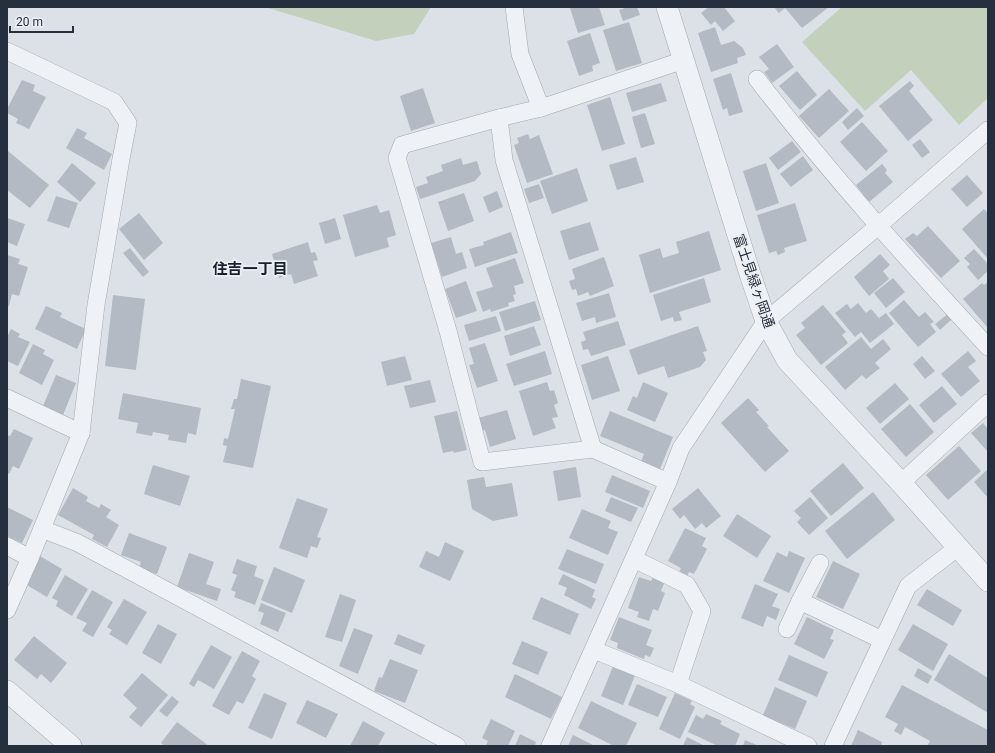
<svg xmlns="http://www.w3.org/2000/svg" width="995" height="753" font-family="Roboto,'Noto Sans JP',sans-serif">
<rect width="100%" height="100%" fill="#dce1e7"/>
<g fill="#c3d1bc">
<path d="M265,7H431L414,34L376,41Z"/>
<path d="M842,7H988V98L959,125L911,70L865,111L802,42Z"/>
</g>
<g fill="#b3bac4">
<path d="M599,7L605,25L578,33L570,8Z"/>
<path d="M628,7H637L640,15L623,21L619,10Z"/>
<path d="M709,7H724L735,21L723,31L715,21L711,25L701,13Z"/>
<path d="M774,7H829L802,28L785,8L779,13Z"/>
<path d="M629,22L642,63L616,71L603,30Z"/>
<path d="M715,27L721,45L734,41L743,48L746,55L737,58L738,63L711,72L698,33Z"/>
<path d="M590,33L600,63L592,66L593,71L579,76L567,41Z"/>
<path d="M777,44L794,67L772,83L764,72L769,69L759,57Z"/>
<path d="M797,71L817,95L800,110L779,86Z"/>
<path d="M731,73L743,112L729,116L727,108L723,110L713,79Z"/>
<path d="M22,80L35,85L33,91L46,97L29,129L16,123L18,119L7,113V109Z"/>
<path d="M910,81L914,86L909,91L933,120L908,141L879,106Z"/>
<path d="M661,83L667,101L632,112L626,93Z"/>
<path d="M423,88L435,123L411,131L400,96Z"/>
<path d="M829,89L849,111L819,138L799,116Z"/>
<path d="M610,97L625,144L602,151L587,105Z"/>
<path d="M857,108L864,116L848,130L842,122Z"/>
<path d="M645,113L655,144L641,148L632,117Z"/>
<path d="M862,122L888,151L866,171L840,142Z"/>
<path d="M77,128L87,133L84,138L112,154L104,170L66,148Z"/>
<path d="M528,134L530,139L539,135L553,174L527,183L514,145L519,143L517,138Z"/>
<path d="M920,139L930,152L922,158L912,145Z"/>
<path d="M792,141L801,152L778,170L769,158Z"/>
<path d="M8,151L49,185L30,208L7,190V153Z"/>
<path d="M803,156L813,170L791,187L780,174Z"/>
<path d="M636,157L644,182L617,190L609,165Z"/>
<path d="M461,158L463,165L477,161L481,174L475,181L420,199L416,187L428,183L426,177L443,171L441,165Z"/>
<path d="M72,163L96,183L80,202L57,182Z"/>
<path d="M766,163L779,203L756,211L743,171Z"/>
<path d="M882,164L887,170L885,173L893,182L869,202L856,185Z"/>
<path d="M577,168L588,201L552,214L540,181Z"/>
<path d="M967,175L983,193L967,207L951,189Z"/>
<path d="M539,184L544,198L529,203L524,189Z"/>
<path d="M497,191L503,207L489,213L483,197Z"/>
<path d="M464,193L474,221L448,231L438,202Z"/>
<path d="M56,196L78,203L69,228L47,221Z"/>
<path d="M795,203L807,241L784,248L785,252L778,255L776,251L769,253L757,215Z"/>
<path d="M377,205L380,213L389,210L396,235L387,238L389,247L355,257L343,215Z"/>
<path d="M984,209L988,213V259L962,229Z"/>
<path d="M139,213L163,243L144,260L119,229Z"/>
<path d="M7,218L25,224L17,246L7,242Z"/>
<path d="M335,218L341,239L325,244L319,223Z"/>
<path d="M590,222L599,250L569,260L560,231Z"/>
<path d="M928,226L960,261L941,278L905,239L913,233L917,236Z"/>
<path d="M709,231L721,270L650,293L639,255L660,248L663,258L679,253L676,242Z"/>
<path d="M511,232L518,253L475,267L469,249L484,245L483,242Z"/>
<path d="M451,237L456,254L462,252L467,268L442,277L431,243Z"/>
<path d="M308,242L311,253L315,252L318,260L313,261L318,276L294,284L291,274L279,278L272,254Z"/>
<path d="M130,248L149,272L143,277L123,253Z"/>
<path d="M974,249L988,264V271L978,280L967,267L970,264L964,258Z"/>
<path d="M880,254L890,265L883,271L889,279L869,296L854,277Z"/>
<path d="M7,255L20,259L18,264L28,267L19,296L12,294L9,306H7Z"/>
<path d="M604,257L614,286L590,296L588,292L578,296L576,289L572,290L569,281L575,279L572,269Z"/>
<path d="M515,258L524,283L514,286L516,294L513,295L515,301L508,303L509,306L491,312L490,309L483,312L476,292L493,287L486,268Z"/>
<path d="M704,278L711,302L679,312L682,320L674,322L673,317L661,321L653,295Z"/>
<path d="M893,278L905,292L886,308L874,293Z"/>
<path d="M466,281L477,311L456,318L445,289Z"/>
<path d="M988,282V328L963,299L982,283L984,285Z"/>
<path d="M609,293L616,317L596,323L595,317L582,321L576,303Z"/>
<path d="M113,295L145,299L136,370L105,366Z"/>
<path d="M904,300L919,317L925,312L934,322L930,324L936,332L918,347L889,313Z"/>
<path d="M535,301L541,320L505,331L499,312Z"/>
<path d="M858,303L866,313L871,309L879,318L886,313L894,324L870,343L861,332L855,337L835,313L847,304L851,309Z"/>
<path d="M823,305L846,332L842,335L848,343L821,365L796,335L805,328L801,323Z"/>
<path d="M46,306L62,313L60,317L86,329L77,349L35,329Z"/>
<path d="M949,313L953,318L940,330L935,324Z"/>
<path d="M496,316L501,331L469,341L464,325Z"/>
<path d="M618,321L626,345L591,356L588,349L583,350L581,342L586,340L583,332Z"/>
<path d="M534,326L541,345L510,356L504,336Z"/>
<path d="M698,326L707,351L703,352L706,360L700,367L668,378L664,366L638,375L629,350Z"/>
<path d="M11,329L20,334L18,337L30,342L18,366L7,361V337Z"/>
<path d="M861,337L871,349L883,339L891,349L875,363L880,368L866,379L862,375L845,390L825,367Z"/>
<path d="M485,343L498,381L477,388L469,365L474,364L469,348Z"/>
<path d="M33,344L45,350L43,354L54,360L42,385L19,373Z"/>
<path d="M545,351L552,374L514,386L506,364Z"/>
<path d="M968,351L976,361L968,367L980,381L961,397L941,374Z"/>
<path d="M405,356L412,380L387,386L381,362Z"/>
<path d="M608,356L620,391L592,400L581,365Z"/>
<path d="M922,356L935,371L925,379L913,364Z"/>
<path d="M56,375L76,383L63,415L43,406Z"/>
<path d="M241,379L271,386L253,468L223,462L227,446L223,445L224,438L228,439L235,409H231L234,399H237Z"/>
<path d="M430,380L436,402L410,408L404,386Z"/>
<path d="M547,382L550,391L554,390L558,403L554,405L558,417L552,418L556,428L533,436L519,391Z"/>
<path d="M643,382L668,393L655,422L627,410L633,396L637,398Z"/>
<path d="M895,383L909,399L880,424L866,408Z"/>
<path d="M942,386L957,404L934,423L919,405Z"/>
<path d="M123,393L201,408L196,435L188,433L186,443L168,440L169,435L153,432L152,436L136,433L138,423L118,419Z"/>
<path d="M748,398L759,410L756,412L769,426L767,427L789,451L765,472L721,423Z"/>
<path d="M910,404L934,432L906,457L881,429Z"/>
<path d="M507,410L516,439L490,447L485,430L482,431L478,418Z"/>
<path d="M457,411L467,450L454,453L453,451L443,453L434,416Z"/>
<path d="M610,411L673,437L660,469L641,462L644,454L600,436Z"/>
<path d="M983,423L988,429V452L971,433Z"/>
<path d="M14,429L33,438L19,469L13,466L9,474L7,473V435L10,436Z"/>
<path d="M959,446L981,471L948,500L926,475Z"/>
<path d="M843,463L864,488L831,516L810,491Z"/>
<path d="M153,465L190,476L180,506L144,494Z"/>
<path d="M576,467L581,497L558,501L553,471Z"/>
<path d="M988,469V498L974,482Z"/>
<path d="M612,475L650,491L643,508L605,492Z"/>
<path d="M484,477L486,487L512,483L518,516L493,521L472,509L467,480Z"/>
<path d="M73,488L88,497L86,501L99,508L101,504L111,510L106,517L119,525L107,547L92,539L94,535L58,515Z"/>
<path d="M698,488L721,516L706,528L702,523L695,529L684,515L680,519L672,509Z"/>
<path d="M873,492L895,520L847,559L825,531Z"/>
<path d="M611,497L638,508L631,522L605,511Z"/>
<path d="M810,497L828,518L809,535L797,522L801,518L794,511Z"/>
<path d="M297,498L328,509L317,537L321,538L317,548L311,546L307,558L279,548Z"/>
<path d="M7,507L33,520L22,543L7,536Z"/>
<path d="M582,509L611,521L608,528L618,532L608,555L569,538Z"/>
<path d="M737,514L771,536L757,558L723,536Z"/>
<path d="M685,528L706,538L702,546L707,549L694,574L689,572L687,577L679,572L681,568L668,561Z"/>
<path d="M129,533L167,547L157,574L139,568L141,562L121,555Z"/>
<path d="M445,542L464,551L450,581L419,567L426,551L439,557Z"/>
<path d="M567,549L604,564L596,584L558,569Z"/>
<path d="M789,551L805,558L789,593L763,581L777,552L787,557Z"/>
<path d="M189,553L214,562L206,584L221,589L217,601L177,587Z"/>
<path d="M40,556L62,569L47,597L25,584Z"/>
<path d="M237,559L257,566L254,576L264,580L255,605L234,597L236,592L231,590L237,575L232,573Z"/>
<path d="M833,561L860,574L843,609L816,597Z"/>
<path d="M274,567L305,580L292,613L261,600Z"/>
<path d="M563,574L595,590L592,597L596,599L591,609L564,595L567,588L558,584Z"/>
<path d="M65,575L88,589L72,616L56,606L58,601L52,598Z"/>
<path d="M639,577L651,581L653,577L665,581L661,591L665,593L658,611L653,609L649,621L637,617L639,612L628,608Z"/>
<path d="M755,584L778,594L772,606L780,609L776,620L767,616L763,627L741,618Z"/>
<path d="M927,589L962,610L953,626L917,605Z"/>
<path d="M92,590L113,602L93,637L82,631L87,623L76,618Z"/>
<path d="M340,594L356,600L342,642L325,637Z"/>
<path d="M541,597L579,614L570,635L532,619Z"/>
<path d="M124,599L147,612L127,645L109,634L112,630L107,627Z"/>
<path d="M261,603L286,613L278,632L260,624L264,613L258,611Z"/>
<path d="M619,617L652,630L646,645L654,648L650,657L645,655L644,659L617,648L618,643L610,640Z"/>
<path d="M807,617L834,630L830,639L834,640L824,659L794,644Z"/>
<path d="M158,624L177,634L161,664L142,653Z"/>
<path d="M913,624L948,644L933,671L898,650Z"/>
<path d="M354,628L373,635L358,674L339,666Z"/>
<path d="M398,634L425,645L421,655L394,644Z"/>
<path d="M34,636L67,663L51,683L41,674L37,679L14,660Z"/>
<path d="M522,641L548,652L538,675L512,664Z"/>
<path d="M211,645L232,657L214,689L198,680L194,687L189,684Z"/>
<path d="M242,651L260,661L252,676L256,679L243,704L237,701L229,715L212,706Z"/>
<path d="M949,654L988,678V713L934,680Z"/>
<path d="M789,655L828,672L817,697L778,680Z"/>
<path d="M390,659L418,670L405,703L374,691L379,677L382,678Z"/>
<path d="M614,664L636,673L623,705L601,696Z"/>
<path d="M918,668L932,676L928,684L914,676Z"/>
<path d="M142,673L168,695L141,727L129,717L137,708L123,695Z"/>
<path d="M515,674L562,697L551,719L505,697Z"/>
<path d="M637,684L667,697L658,717L628,705Z"/>
<path d="M902,685L988,730V746H927L930,741L905,727L901,735L894,731L898,724L885,717Z"/>
<path d="M775,687L807,701L795,729L763,715Z"/>
<path d="M264,693L287,703L272,739L248,728Z"/>
<path d="M675,693L692,701L690,704L695,707L680,739L659,729Z"/>
<path d="M172,696L179,702L167,717L159,711Z"/>
<path d="M307,700L338,714L326,738L296,723Z"/>
<path d="M591,701L637,723L626,746H614L578,728Z"/>
<path d="M706,714L722,721L720,724L740,734L735,746H718L688,732L696,715L703,719Z"/>
<path d="M491,719L515,731L508,746L486,745L488,741L482,738Z"/>
<path d="M363,721L385,733L378,746H350Z"/>
<path d="M177,722L209,746H165L161,743Z"/>
<path d="M858,730L882,742L881,746H851Z"/>
<path d="M520,734L536,742L535,746H515Z"/>
<path d="M573,735L595,746H568Z"/>
<path d="M687,737L705,746H683Z"/>
<path d="M745,740L759,746H743Z"/>
</g>
<g fill="none" stroke-linecap="round" stroke-linejoin="round">
<g stroke="#a1a8b1" stroke-width="18">
<g id="minor">
<path d="M514,7L520,54L541,108"/>
<path d="M7,51L114,102L128,123L121,159L96,305L81,433L30,558L7,610"/>
<path d="M757,79C829,173 908,260 988,347"/>
<path d="M499,118L402,145L397,158L448,331L482,462L593,449L668,482"/>
<path d="M7,398L81,433"/>
<path d="M593,449L504,160L499,118L541,108L684,60"/>
<path d="M901,483L988,403"/>
<path d="M42,529L78,543L457,746"/>
<path d="M7,546L30,558"/>
<path d="M634,559L687,585L702,611L678,684"/>
<path d="M820,563L800,601L882,640"/>
<path d="M787,629L800,601"/>
<path d="M594,650L678,684L808,746"/>
<path d="M550,746L668,482L681,448L766,321L878,226L988,130"/>
<path d="M833,746L908,586L958,547"/>
</g>
</g>
<g stroke="#a1a8b1" stroke-width="22">
<g id="tertiary">
<path d="M667,7L750,274L766,321L787,360L901,483L988,581"/>
<path d="M7,691L71,746"/>
</g>
</g>
<use href="#minor" stroke="#eef1f5" stroke-width="17"/>
<use href="#tertiary" stroke="#eef1f5" stroke-width="21"/>
</g>
<g text-anchor="middle" dominant-baseline="central" stroke-width="3.5" stroke-linejoin="round" paint-order="stroke">
<g font-size="14" fill="#252f3d" stroke="#ebeff4">
<text transform="translate(754 281) rotate(71)">富士見緑ヶ岡通</text>
</g>
<g font-size="15" font-weight="bold" fill="#18202e" stroke="#ebeff4">
<text x="250" y="269">住吉一丁目</text>
</g>
</g>
<rect width="995" height="753" fill="none" stroke="#252f3d" stroke-width="16"/>
<path d="M10 26v6h63v-6" fill="none" stroke="#252f3d" stroke-width="2"/>
<text x="16" y="26" font-size="12" fill="#252f3d" stroke="#ebeff4" stroke-width="3" paint-order="stroke">20 m</text>
</svg>
